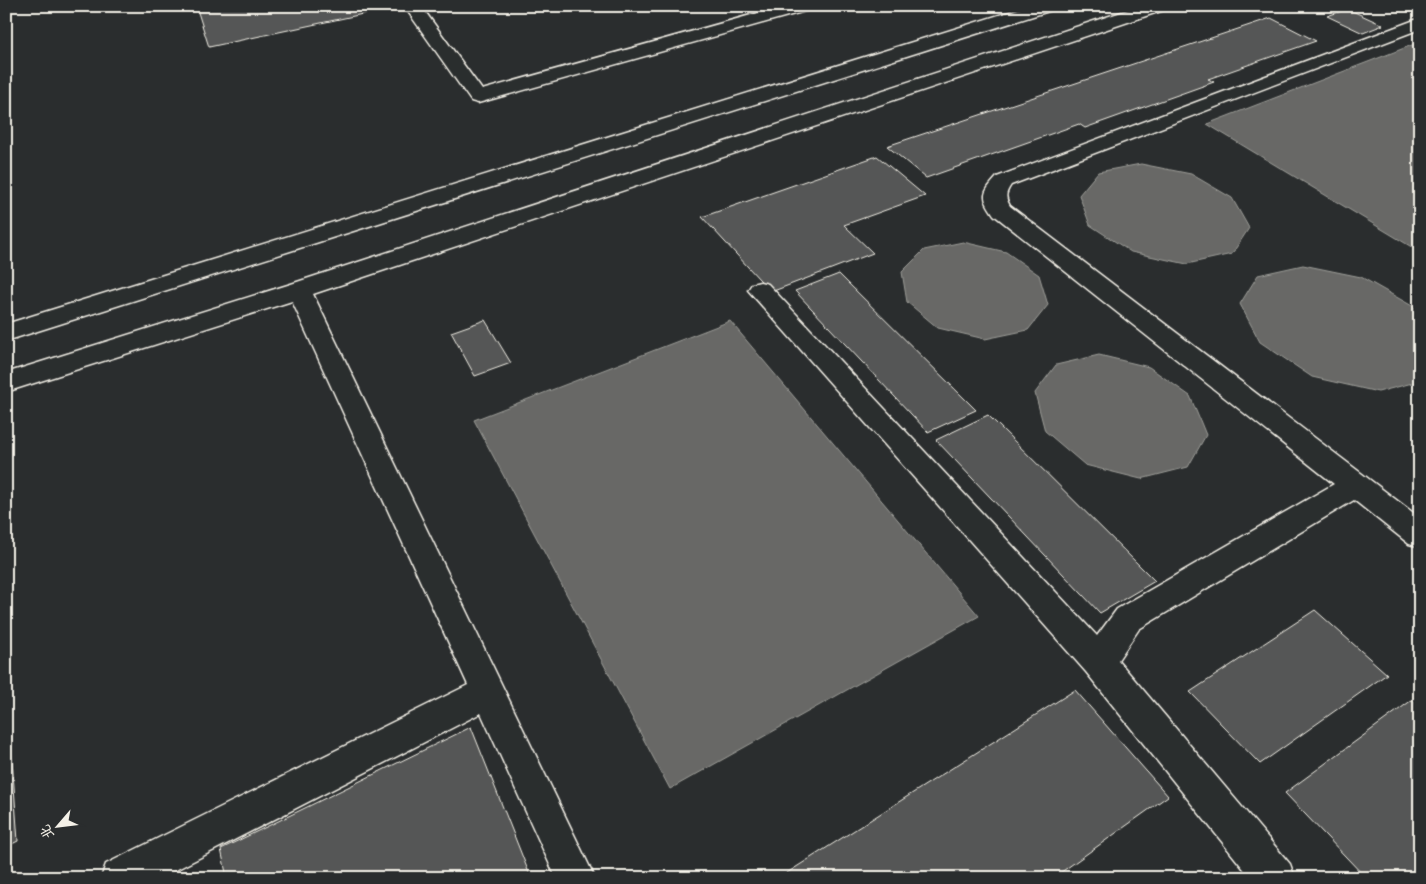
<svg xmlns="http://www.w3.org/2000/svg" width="1426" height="884" font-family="Mali,'LXGW WenKai TC',sans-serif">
<rect width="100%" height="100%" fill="#2a2d2e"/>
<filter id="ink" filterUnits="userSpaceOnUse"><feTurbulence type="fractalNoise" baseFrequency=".02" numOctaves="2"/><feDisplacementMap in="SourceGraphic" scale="10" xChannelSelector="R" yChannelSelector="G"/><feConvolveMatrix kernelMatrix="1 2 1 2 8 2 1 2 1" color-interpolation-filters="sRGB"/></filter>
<g filter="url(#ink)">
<g fill="#676866" stroke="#9f9f9a">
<path d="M1420,42V252L1207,124Z"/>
<path d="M1141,164L1191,174L1232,198L1249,228L1232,254L1187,264L1131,252L1090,225L1079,195L1098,172Z"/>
<path d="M963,242L1006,252L1039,275L1048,305L1028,330L985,339L938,328L907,302L902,272L924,250Z"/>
<path d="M1303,265L1361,277L1414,307L1420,316V381L1378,392L1312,377L1260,342L1240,304L1258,275Z"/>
<path d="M730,321L979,616L670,789L474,420Z"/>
<path d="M1099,355L1149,367L1190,396L1206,435L1188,467L1141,479L1085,465L1045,431L1035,393L1056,365Z"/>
</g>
<g fill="#555756" stroke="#f4f1e8">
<path d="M196,6H390L391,8L209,47Z"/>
<path d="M1348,9L1383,25L1363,33L1327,16Z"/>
<path d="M1271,18L1316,41L1208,79L1214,82L1085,128L1079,124L926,178L887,146Z"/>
<path d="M877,156L925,196L844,225L873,253L771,292L702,217Z"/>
<path d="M839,274L976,410L928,432L795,291Z"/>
<path d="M485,320L511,363L475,376L451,332Z"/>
<path d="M988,415L1155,581L1100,613L936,440Z"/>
<path d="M1315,610L1387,674L1260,764L1190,692Z"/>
<path d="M6,678L18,841L6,847Z"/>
<path d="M1075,690L1168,796L1053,878H779Z"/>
<path d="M1412,700L1420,707V878H1366L1285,793Z"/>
<path d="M471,727L531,878H227L221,849Z"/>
</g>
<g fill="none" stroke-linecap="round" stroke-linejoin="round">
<g stroke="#f4f1e8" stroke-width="3">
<g id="minor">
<path d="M404,6H421L482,90L783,6H811L809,10L478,103L471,101Z"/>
<path d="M1028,6H1054L1052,10L6,341V324Z"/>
<path d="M1140,6H1166L1164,10L313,294L595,878H556L481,713L160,878H101L106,864L468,685L292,301L6,392V373L291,284Z"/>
<path d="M1420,18V29L1011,185C1005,194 1005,197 1010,206L1420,518V547L1409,544L1354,500L1139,629L1118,660L1290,864L1295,878H1251L1086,672L748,290L752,284L760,282L768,284L1097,636L1117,609L1334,484L994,215C981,196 982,194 997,177Z"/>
</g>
</g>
<use href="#minor" fill="#2a2d2e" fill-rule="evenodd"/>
</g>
</g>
<rect width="1426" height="884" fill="none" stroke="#2a2d2e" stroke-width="25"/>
<rect x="12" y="12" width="1401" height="859" fill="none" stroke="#f4f1e8" stroke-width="2" filter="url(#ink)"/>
<g transform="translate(58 826) rotate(242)" stroke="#2a2d2e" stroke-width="4" paint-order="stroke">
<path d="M0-4L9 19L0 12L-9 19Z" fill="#f4f1e8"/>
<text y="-8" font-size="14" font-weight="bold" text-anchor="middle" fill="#f4f1e8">北</text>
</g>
</svg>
